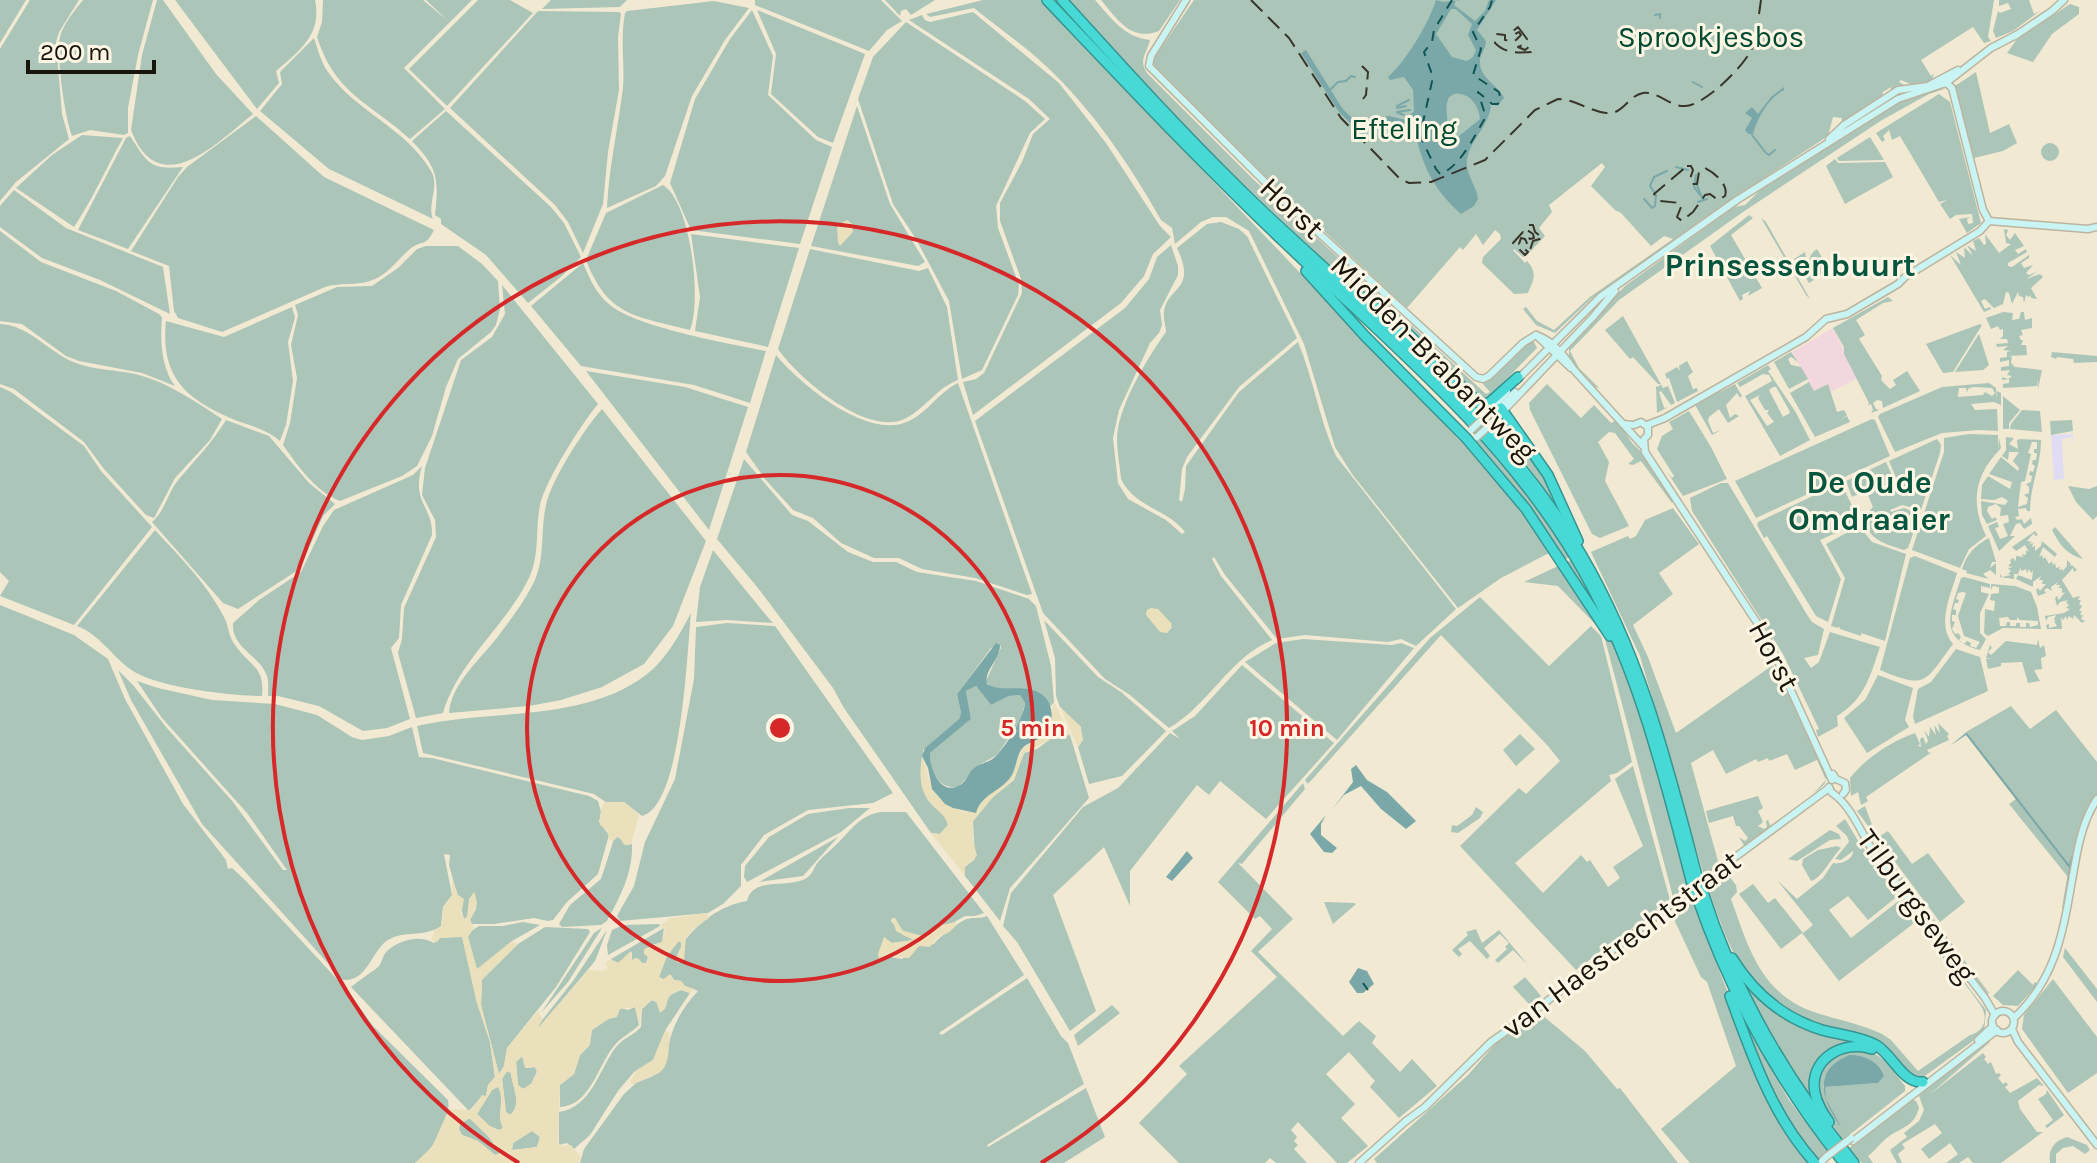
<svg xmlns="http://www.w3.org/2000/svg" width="2097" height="1163" font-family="Karla,sans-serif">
<rect width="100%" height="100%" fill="#f2e9d3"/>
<path fill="#dfdcf3" d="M2073,434L2074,445L2072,437L2062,439L2064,479L2054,480L2051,435Z"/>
<path fill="#f2d8de" d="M1833,328L1858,378L1831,392L1827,384L1814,391L1792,352Z"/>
<g fill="#abc5b8" fill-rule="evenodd">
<path d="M0,0H26L0,43Z"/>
<path d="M30,0H79L59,32L56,42L62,114L69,139L16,182L0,201V49Z"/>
<path d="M83,0H153L138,55L128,108V133L124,135L90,130L72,136C65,118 56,55 60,37C63,24 75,10 83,0Z"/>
<path d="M157,0H163L216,74L253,114C217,143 159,203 131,130L142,55Z"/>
<path d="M175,0H315C322,34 301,50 276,71L279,83L257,109Z"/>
<path d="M323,0H423L448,21L426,0H472L404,68L445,109L410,139C368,101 336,95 317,37L322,22Z"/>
<path d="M478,0H510L533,13L447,106L409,69Z"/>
<path d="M551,0H627L620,7L542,9Z"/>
<path d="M755,0H881L902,21L887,30L869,51L755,5Z"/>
<path d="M885,0H935L911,15L906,9L901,11L900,16Z"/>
<path d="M983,0H1045L1127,91L1460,441L1467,445L1508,492L1548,547L1549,553L1501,578L1458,608L1352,474L1335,447L1304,344L1249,231L1226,217H1213L1201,222L1175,244L1172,228L1161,220C1130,165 1092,109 1046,66C1024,45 998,28 974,8L930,17L926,14Z"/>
<path d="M1066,0H1095C1112,19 1124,37 1150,40C1147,53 1138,60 1147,73L1254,180L1486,394L1490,392L1482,383L1489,380L1527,342H1534L1537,348L1488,398H1481L1409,331L1344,279L1276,215L1173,116Z"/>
<path d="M1101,0H1180L1159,31C1131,42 1117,19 1101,0Z"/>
<path d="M1194,0H1994L1988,37L1991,41L1984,43L1973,27L1921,60L1931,76L1934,74L1930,85L1910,84L1901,80L1899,82L1906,86L1890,93L1891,87L1883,92L1881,100L1840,126L1842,118L1833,117L1828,136L1729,201L1592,298L1555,333L1536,325L1523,309L1526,307L1537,321L1554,330L1590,297L1673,239L1664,236L1651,246L1621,213L1615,210L1591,186L1605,167L1602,163L1549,205L1552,212L1539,228L1545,236L1526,256L1523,257L1514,249L1513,250L1525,263L1527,261C1539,274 1532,282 1528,293L1514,294L1482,263L1483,257L1501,239L1500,234L1495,230L1483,245L1476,234L1463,250L1460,247L1407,308L1255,167L1155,66L1152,61Z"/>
<path d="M1999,0H2029L2034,14L2040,11L2013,31L1996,38L1993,31L1998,11L2000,13L2011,9L2008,3L1999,6Z"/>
<path d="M714,1L749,8L725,40L692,96L665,176L656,186L607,208C609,167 618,128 623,88C625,63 620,38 625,13L627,11Z"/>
<path d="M2070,4L2079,7V14L2052,34L2033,62L2007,53L2017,39Z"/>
<path d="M752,10L773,56L768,95L816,140L832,147L800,244L691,230L670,183L695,99L730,39Z"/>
<path d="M757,10L865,54L833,143L818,137L771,94L776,54Z"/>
<path d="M538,11L619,12L621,14L618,37L619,90L608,152L603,204L583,253L568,222L555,205L450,108Z"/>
<path d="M973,12L1059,83L1106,143L1160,226L1171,237L1153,254L1144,276L1121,303L973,415L963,382L976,379L984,373L1022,293L1021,279L1000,221V203L1022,162L1033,134L1050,119L1029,99L909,20L922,15L925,20L930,22Z"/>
<path d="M906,22L1025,101L1045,119L1030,133L996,206L998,228L1019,285L1018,295L982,370L962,379L949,301L916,239L893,204L858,99L873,57Z"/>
<path d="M314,38C318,50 321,62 328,72C356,112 405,127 431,171C440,186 427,204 433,219L329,169L260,111L282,84L280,72Z"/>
<path d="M1976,72L1990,133L2009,124L2017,143L2003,151L1974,158L1955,86Z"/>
<path d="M1941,88L1944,89L1929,94L1882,120L1743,212L1619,300L1570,351L1579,368L1599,388L1594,387L1569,359V347L1625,286L1734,207L1745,205L1760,190L1903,98Z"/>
<path d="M1939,94L1950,102L1981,223L1967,233L1959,219L1971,217L1967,219L1968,224L1973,223L1972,214L1956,215L1950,219L1940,204L1947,200L1939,202L1900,136L1892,140L1889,130L1883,136L1885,140L1882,142L1876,133Z"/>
<path d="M857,106L890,204L925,262L918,266L811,246Z"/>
<path d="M446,111L551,207L564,223L581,257L562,276L528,303L486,255L441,224V219L435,215C439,179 438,168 412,141Z"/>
<path d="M256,116L324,177L434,230C425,248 423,239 410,249C397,260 387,276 370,281C355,286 341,282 325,287L222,332L178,318L174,311L169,266L131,251L178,177L187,167Z"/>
<path d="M82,135L123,138C106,168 93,199 74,227L16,188L52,155Z"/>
<path d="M130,136C148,163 149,170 183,167L128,249L78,230L126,138Z"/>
<path d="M1870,137L1884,160L1839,161L1837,158Z"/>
<circle cx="2050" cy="152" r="9"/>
<path d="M1835,159L1838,163L1885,162L1893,177L1845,204L1826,166Z"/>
<path d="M663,185C691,202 702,301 690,330C636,316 608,317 586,260L606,213Z"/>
<path d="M14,190L66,228L163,267L170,314L100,280L42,258L0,227V206Z"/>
<path d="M1749,215L1753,218L1731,235L1762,288L1748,296L1750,291L1742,295L1743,299L1740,301L1710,246Z"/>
<path d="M1761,218L1766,222L1810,299L1806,295Z"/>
<path d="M1221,222L1239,229L1247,236L1297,338L1239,387L1187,457L1182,469L1179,500L1182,502L1185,489L1186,466L1239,392L1298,342C1314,380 1319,419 1336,456L1456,609L1416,646L1401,639L1388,642L1305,635L1277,639L1225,575L1214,557L1212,559L1221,576L1272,640C1229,658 1209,705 1169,728L1130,695L1105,679L1043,613L975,421L1125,308L1149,279L1157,257L1171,245L1178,266V275L1160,310L1162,325L1159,333L1150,343L1119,410L1113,438L1118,483L1128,499L1166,520L1182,534L1185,532C1168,509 1135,508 1121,479C1120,464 1115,444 1118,428C1124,397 1148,357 1166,332C1166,326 1163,319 1164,313C1166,286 1198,292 1177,248L1207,224ZM1151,608L1172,627L1167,633L1160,631L1146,612Z"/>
<path d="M2004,229L2008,230L2006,235L2010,240L2015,233L2024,246L2015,250L2018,254L2026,249L2027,252L2008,263V266L2012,267L2029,255V258L2021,263L2024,268L2033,265L2026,273L2029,275L2038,271L2026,279L2040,274L2043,277L2031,288L2037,299L2031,298V295L2029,297L2026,295L2024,303L2023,297L2019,296L2018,292L2012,304L2009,293L2006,292L2003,304L1994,308L1985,299L1981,301L1985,309L1990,307L1991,309L1984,312L1950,255L1961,265L1956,252L1965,258L1964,247L1973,256L1967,245L1976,251L1973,241L1979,238L1984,245L1986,244L1985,234L1999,253L2011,244L2006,243Z"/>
<path d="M0,231L41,262L116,291L159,314L162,317C160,340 161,367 175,386L142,373L79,361L66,356L22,324L0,321Z"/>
<path d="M691,234L799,248L768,347L695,331L700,297Z"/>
<path d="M426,246H458L482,264L498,281L500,309L496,325L491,332L458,359L446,387L432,436L417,466L402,476L340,501C315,491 298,466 283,445L290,423L297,378L291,345L298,315L295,305L337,287L372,286L398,268L417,249Z"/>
<path d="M810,249L919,271L928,268L947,307L958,380C936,388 924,411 902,420C864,434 798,378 778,349Z"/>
<path d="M1817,249L1827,266L1832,267L1815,278C1808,268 1806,256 1817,249Z"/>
<path d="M1805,252L1808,270L1814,280L1809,283L1794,259Z"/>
<path d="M583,263C590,279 596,294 610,305C636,327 730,344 766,351L750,403L694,385L581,366L531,306Z"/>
<path d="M502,285L598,404C582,423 545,481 540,505C535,530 540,555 529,578C506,626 458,661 443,713L416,718L398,653L402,639L404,608L436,537L435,520L422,495L425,468L461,360L492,337L505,314Z"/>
<path d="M1888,297L1893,301L1883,303L1856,320L1865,335L1859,339L1882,376L1881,380L1890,389L1896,385L1893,380L1907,371L1920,391L1883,408L1882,401L1877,400L1873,403L1876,409L1879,410L1871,413L1873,410L1871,404L1868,405L1869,403L1844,354V347L1833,328Z"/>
<path d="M292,307L295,317L288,342L293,381L286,425L280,441C266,429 251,426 235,420C186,400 160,377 166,321L224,337Z"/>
<path d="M2003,312L2013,313L2012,320L2019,319L2021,312H2024L2025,320L2032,318V328L2021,330L2023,335L2019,336L2021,340H2023L2021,345H2026L2027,355L2009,356L2012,357L2011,363L2015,367L2042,370L2038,389L2037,378V386L2003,388V384L2009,383V379L2002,380V377L2008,379L2012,376L2007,375L2010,370L2001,371V367L2009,366V360L2000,362V358L2007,357V352L2011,351L2003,350L2008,346L1997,347L1996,344L2008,343L2007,339H2000L2003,336V329L2000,330L1998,326L1991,329L1986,318Z"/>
<path d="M1623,316L1663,388L1668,386L1675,403L1671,405L1661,391L1659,392L1664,408L1668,407L1657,413L1656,386L1658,387L1661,384H1658L1633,357L1630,359L1605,330Z"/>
<path d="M0,324C28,325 47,350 71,361C93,371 116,369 139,375C169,383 196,402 222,419L210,440L175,478L154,518L146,515L104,469L84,442L14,389L0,384Z"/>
<path d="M1980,324L1982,325L1953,372L1943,373L1926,344Z"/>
<path d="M1979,334L1989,365L1983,370L1955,372Z"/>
<path d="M1791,352L1798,362L1791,357L1788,359L1791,365L1801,367L1808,379L1789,389L1774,362Z"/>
<path d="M2052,352L2097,356V362L2074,363L2073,359L2057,357L2056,359L2051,357Z"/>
<path d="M776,355C800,384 868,441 909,421C928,412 939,392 958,383L1032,594L1027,595L975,578L922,569L899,558H874L841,543L813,518L793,510L765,479L746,452Z"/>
<path d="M1687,361L1693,372L1688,376L1693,389L1697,388L1698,391L1677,402L1669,378L1667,379L1665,374L1677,367L1680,371L1679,366Z"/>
<path d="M1768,365L1771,369L1768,371L1795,411L1810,440L1780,456L1745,396L1772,381L1769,375L1763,374L1740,387L1737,383ZM1773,387H1776L1789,410L1790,413L1783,417L1769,390ZM1760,395L1758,398L1765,410H1769L1767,413L1774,422L1767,426L1750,400Z"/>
<path d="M586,371L685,387L748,407L709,530Z"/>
<path d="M1734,381L1718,393L1735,384L1742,396L1740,397L1742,401L1737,393L1726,405L1730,418L1735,414L1739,416L1728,423L1719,409L1709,417L1708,421L1713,433L1721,430L1712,435L1694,403Z"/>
<path d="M1809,382L1814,391L1828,384L1837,412L1844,410L1847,415L1841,420L1847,416L1850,422L1815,437L1790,393Z"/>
<path d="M1989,383L1996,388L1997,399V391L2001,393V405L1994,402L1971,404L1975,410L1997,409L1998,431L1979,430L1942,433L1895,452L1878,417L1880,414L1942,387ZM1974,387L1992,388L1995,393L1992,396L1985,392L1983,395L1958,397L1959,388H1966L1967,392L1969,388Z"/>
<path d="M1547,384L1581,418L1594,405L1611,423L1617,420L1632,443L1644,454L1673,500L1672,503L1641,461L1633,465L1628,464L1634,459L1615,433L1609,432L1598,442L1609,462L1605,481L1629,526L1600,538L1592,534L1530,410L1529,403Z"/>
<path d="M0,387L11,392L84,446L101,471L152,527L74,625L0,596L9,581L0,572Z"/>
<path d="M2003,396L2020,410L2009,423V429H2003Z"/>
<path d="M602,409L706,541L673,626L644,664L602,687L561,700L529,706L449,713C451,683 482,658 499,635C511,619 524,602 533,584C546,559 540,531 546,505C551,480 585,428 602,409Z"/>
<path d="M2022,410L2040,411L2042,432L2010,429L2011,424Z"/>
<path d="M1689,411L1711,447L1727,479L1683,496L1667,472L1672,478L1674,476L1657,449L1662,436L1673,429L1669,422Z"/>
<path d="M1501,416C1529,449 1549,485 1568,523L1528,466L1493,424Z"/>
<path d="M1872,419L1875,420L1890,456L1756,518L1735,481Z"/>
<path d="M226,420L269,436L309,483L335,504L323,516L304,559L295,572L238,609L223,603L152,522C166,510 167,493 179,479C196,459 212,443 226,420Z"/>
<path d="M2072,420L2073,431L2051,435L2050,421Z"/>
<path d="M1969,434L1998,435V450L1999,438L2001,448C1976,474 1969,500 1986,536L1969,549L1960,568L1912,550L1944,452V438Z"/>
<path d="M2006,437L2014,438L2009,444L2018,449L2017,440L2020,439L2041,440C2041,465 2030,486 2030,511H2027L2026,508L2018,509L2019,516L2015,517L2017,520L2022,519L2024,524L2031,518L2032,524L2024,529L2020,523L2016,524L2010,536H2015L1999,551L1988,526L1997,522L1999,527L1995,528L2000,539L2008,536L2003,524L2009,522L2008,515L2000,516L2001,508L1996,504L1988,507L1987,511L1992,519L1995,517L1997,520L1987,524L1982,515L1981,501L2005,505L2008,501L2002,497L1994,500L1981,499L1982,485L1988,476L2010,489L2012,482L1989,474L2001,457L2018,471L2019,468L2013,461L2019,452H2009L2008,460L2002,456L2006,450ZM2032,442H2037V449H2034V453H2037L2036,460H2033L2032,464L2035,466L2033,472L2030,471L2029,475L2032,476L2031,482L2026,484L2029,487V493L2024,495L2028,498L2027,504L2018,507L2021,482L2025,481L2031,454L2028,453Z"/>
<path d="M1479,439L1527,494L1570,557L1565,559L1523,499L1473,443Z"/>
<path d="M1937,439L1941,445L1940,453L1921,510L1902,505L1890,510L1891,512L1904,508L1920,514L1908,548L1904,550C1877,541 1872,541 1860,514L1866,511L1869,521L1876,518L1870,514V510L1873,507L1865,488L1861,489L1859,481L1854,483L1858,494L1852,497L1846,481L1886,462L1894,480L1882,487L1886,491L1897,480L1889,461ZM1904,514L1906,518L1912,514L1914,518L1904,523L1905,526L1887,533L1885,530L1875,534L1872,527L1875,526L1877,530L1883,523L1886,529L1891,527L1890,523L1896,522L1897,524L1904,521L1901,516Z"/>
<path d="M744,459L792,515L808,521L848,552L873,562H896L917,572L976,581L1029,599L1036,606L1051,666L1054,702L1051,706C1036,685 1012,691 990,687L986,681L1001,648L1000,645L991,648L957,694L961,713L959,719L923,750L924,793L945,815L948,825L940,834L931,833L844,708L833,688L758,588L717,539Z"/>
<path d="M422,466C411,504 433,505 432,535L401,605L399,638L391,648L410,719L387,728L363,731L319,706L278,696H268C268,690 269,682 267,676C260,655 231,648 233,623L259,600L301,572L323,526L334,510L413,475Z"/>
<path d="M1721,483H1728L1806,613L1812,622L1824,629L1818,655L1804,658L1811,668L1819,662L1830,632L1880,647C1870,676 1865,699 1837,716L1838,726L1818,737L1816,730L1819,729L1783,654L1692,511L1690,498Z"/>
<path d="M1838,484L1842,485L1859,520L1858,523L1820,540L1841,579L1828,622L1816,616L1767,536L1764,538L1757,525L1758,522Z"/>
<path d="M2068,486L2089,489L2097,486V516L2093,520L2076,502Z"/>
<path d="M1673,508L1699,544L1659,573L1673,594L1633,625L1648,657L1676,733L1773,665C1782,682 1829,767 1826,780C1825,786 1817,790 1813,794L1826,780L1817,760L1795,770L1787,754L1769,761L1768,758L1758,762L1756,759L1726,774L1713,750L1691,763L1719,865L1704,876L1640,656L1591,552L1628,536L1630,539L1636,536L1645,520Z"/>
<path d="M1859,526L1872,542L1906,554L1885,641L1861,633V636L1840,629L1839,626L1838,628L1831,626L1845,578L1826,544Z"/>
<path d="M2055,527L2083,559C2066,554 2060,545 2052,530Z"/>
<path d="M155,530C180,557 207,584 224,617C229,626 228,636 235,645C250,667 265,666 262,696C232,696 153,687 130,669C111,655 100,635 77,626Z"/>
<path d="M2035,531L2038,535L2035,536L2034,533L2027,541L2032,542L2028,545L2033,543L2032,547L2035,546V551L2041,546L2042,541L2057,554L2055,557L2043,547L2039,557L2042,555L2043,559L2045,557L2049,564L2052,561L2053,565L2055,563L2056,568L2060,567L2059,570L2063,569L2062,572L2067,566V560L2071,564L2069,566L2072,565L2077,570L2074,572L2073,568L2062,580L2073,598L2080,596L2078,600H2081L2079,604L2082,606L2079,611H2082L2080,615H2083L2081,619L2085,621L2082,623L2074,615L2073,619L2069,616L2067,620L2066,616L2063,620L2061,617L2062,629H2047L2046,625L2049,624V628L2057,626L2054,621L2057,620H2054L2056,615L2048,617L2046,621L2045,616L2064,613L2070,609L2066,608L2069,605L2066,602L2068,600L2060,602L2057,606L2055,598L2057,596L2059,600L2065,592L2062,593V588H2058L2061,585H2056L2058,582L2051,587L2052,591L2047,588L2044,590L2046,593L2038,596L2036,590L2038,588L2040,591L2046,584H2042L2043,580H2039L2041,576L2033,582V587L2016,579L2018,575L2032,580L2033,570L2031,573L2029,569L2027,573L2026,569L2021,571V567L2018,574H2014V579L2000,577V574L2002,577L2011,575L2008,574L2011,571L2008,568L2013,567L2008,566L2011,563L2010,560L2013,558L2016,561V556L2023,557L2022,554L2026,555V550L2029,552L2025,545L2016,551L2012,547Z"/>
<path d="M1989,538L1996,562H1992L1990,568L1996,563V575L1990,570L1983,574L1989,579L1966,573L1967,571L1962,569C1967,554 1975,545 1989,538Z"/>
<path d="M713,550L765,614L773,623L727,620L696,622L700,587Z"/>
<path d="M1915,556L1957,573C1951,595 1936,624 1953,644C1924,682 1928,690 1880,670L1910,558Z"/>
<path d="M1571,560C1631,662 1659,774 1688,887L1673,897L1603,632L1558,586L1524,582Z"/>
<path d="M1964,577L1990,584V588L1981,586V592L1989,594L1980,613V633L1986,639L1980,650C1936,639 1951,610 1961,578ZM1963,592L1966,593L1958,616L1964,636L1980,642L1976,648L1970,646L1971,643L1967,641L1964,644L1959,640L1961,637L1958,633L1955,634L1952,629L1955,622L1952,621V615H1956V610L1953,609L1955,603H1958L1959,600L1956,599L1958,593Z"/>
<path d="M1991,584L2015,586L2031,592L2037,607L2041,629L2003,628L1988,636L1984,633L1985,609L1994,611L1995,601L1990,600L1991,594L1999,593V587L1993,586L1991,590ZM2008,617L2010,620H2017V617L2020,620L2038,621V625L2030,627L2029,623H2026V627H2020V623H2016V626H2010V622H2007L2006,626H2000L1999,618Z"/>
<path d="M1480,597L1549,666L1591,626L1601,636L1632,762L1617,773L1609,775L1611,781L1515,863L1543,893L1581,855L1587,862L1590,860L1608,887L1620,878L1613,867L1643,846L1615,779L1633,766L1670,900L1576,970L1460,846L1519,788L1526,794L1560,761L1548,746L1441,635L1308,784L1305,780L1430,638Z"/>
<path d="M0,605L74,635L108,659L125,699L183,804L226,860L228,869L232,868L245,880L348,991L373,1026L448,1100C452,1120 432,1152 415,1163H0Z"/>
<path d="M691,613C687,651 682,806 642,816L624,802L607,803L594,794L423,753L417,726C492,708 591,724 653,669C669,654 681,632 691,613Z"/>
<path d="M1044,620L1098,677L1121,692L1166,731L1122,776L1089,784L1078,747L1081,743V727L1060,707L1056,696L1055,658Z"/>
<path d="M727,623L775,626L893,793L873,803L808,810L764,835L741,865V886L723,904L708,913L620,921L617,916L634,886L645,842L675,779L694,679L696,627Z"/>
<path d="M1303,639L1392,645L1401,643L1414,648L1337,740L1245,662L1276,643Z"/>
<path d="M2038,639L2040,648L2044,645L2046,656L2041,658L2042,669L2034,670L2040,681L2028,683L2022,662L2001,663V666L1988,669L1986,659L1991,658H1986L1990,645L1992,648L1988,652L1991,655L2006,641L2037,645Z"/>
<path d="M1956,649L1980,657L1988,691L1915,724L1913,716L1918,689L1931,682Z"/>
<path d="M1242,665L1334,743L1266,819L1220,781L1209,795L1197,785L1130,871V906L1104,847L1053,895L1096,1011L1070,1031L1017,942L1003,926L1011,893L1083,807L1118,788L1170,733L1180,739L1172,731L1195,716Z"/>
<path d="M118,670L133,685L166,727L233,802L283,870H287L247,813L162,718L137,681L158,688L212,700L275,704L317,715L352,737L362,740L389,736L412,727L419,757L432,758L589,796L598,801L601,812L599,822L609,835L598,874L567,902L553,920L548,921L534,918L494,924H472L470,920L476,909L477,901L470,905L467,917L464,919L449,865L450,855L444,854L452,895L443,907L441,926C424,939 399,928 383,944C370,957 365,982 343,980L202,824L131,700Z"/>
<path d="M1878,675L1913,688L1905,720L1909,727L1867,753L1844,718L1865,700Z"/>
<path d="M976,686L991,705L1009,696L1020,695L1025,703L1021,720L997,755L979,765L958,787C939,790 929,770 930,753L971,719L966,691Z"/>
<path d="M2011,706L2030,729L2056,710L2097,762V795L2076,847L2073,848L2075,851L2064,908H2062L2068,877L2009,804L2016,799L2069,868L2070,865L1967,734L1950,746L1966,732Z"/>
<path d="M1938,723L1949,734L1947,736L1949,740L1927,750L1929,753L1932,752L1866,797L1868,801L1861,805L1858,792L1851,796L1850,778C1866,758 1890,742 1915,733L1920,744L1918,746L1921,747L1920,739L1923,737L1926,744L1928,741L1924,730L1929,737L1930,727L1936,735L1934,725L1940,733Z"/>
<path d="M1520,734L1535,749L1516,766L1503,750Z"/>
<path d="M1070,735L1089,798L1010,888L1000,921L965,876V867L975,859L973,821L992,798L1014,780L1024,753L1037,749L1053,737Z"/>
<path d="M1303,783L1305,789L1242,864L1238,863L1293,919L1258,952L1343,1036L1359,1021L1376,1036L1372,1043L1400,1072L1412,1059L1437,1086L1399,1118L1370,1087L1375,1081L1349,1052L1326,1074L1355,1104L1341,1118L1368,1146L1347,1163H1337L1298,1122L1291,1130L1297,1137L1294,1141L1298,1145L1294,1149L1307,1163H1276L1270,1158L1265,1163H1179L1139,1123L1187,1074L1179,1066L1277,977L1251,951L1272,929L1260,916L1255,919L1218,882Z"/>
<path d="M1758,796L1763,808L1758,811L1763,822L1758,826L1764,829L1767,827L1766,821L1768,820L1771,827L1745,847L1739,837L1745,841L1748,838L1739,826H1736L1733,816L1709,823L1706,811Z"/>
<path d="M1865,806L1877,838L1888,831L1912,864L1928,853L1965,902L1940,922L1857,811Z"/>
<path d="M1476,807L1483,812L1480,818L1458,833L1451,832L1452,825L1457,826L1472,815Z"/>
<path d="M849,808H870L841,832L747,882L744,877L745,866L769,837L808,814Z"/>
<path d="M882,812H906L984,913L975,916H965L949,925H939L922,936L903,931L892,918L891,921L903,935L914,940L892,943L884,938L880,960L891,957L902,959L919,946L934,944C938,938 960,921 967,919C974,917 979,919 987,916L1024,975L939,1033L942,1035L1027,978L1061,1036L1068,1043L1084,1084L987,1145L988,1147L1086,1088L1105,1137L1064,1163H580L584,1149L624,1094L636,1083L653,1076L667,1061C668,1034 679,1011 698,991L685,986L681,981L674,980L671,975L662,980L659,977L666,958L677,942L681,941V946C696,924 720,905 747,901C753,875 790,890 808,877C813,873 814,867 818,862C824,855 831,850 837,844C851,830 861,814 882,812Z"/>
<path d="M1845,819L1860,844L1899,895L1868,920L1848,896L1829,910L1851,938L1901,899L1918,920L1839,981L1802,933L1781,949L1739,894L1753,884L1768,903L1775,898L1803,933L1813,925L1777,880L1797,899L1823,878L1833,863C1841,865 1854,859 1853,851L1841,860L1835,859L1849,842L1847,836L1836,826Z"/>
<path d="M1830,830L1839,834L1841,839L1830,840L1797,861L1788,859Z"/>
<path d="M617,836L627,845L632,844C633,873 620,897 607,921L601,925L562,927L559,924L570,905L601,879L614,839Z"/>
<path d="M838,837L803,876L759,882Z"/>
<path d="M1875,841L1989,993L1988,994L1877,851Z"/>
<path d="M1837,846L1841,848C1831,858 1822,878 1811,881L1802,865L1803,859L1818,850Z"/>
<path d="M1725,871L1736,885L1737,892L1731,899C1749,949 1761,995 1817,1013C1838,1020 1861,1024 1882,1034L1891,1040L1918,1071L1970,1035C1981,1032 1988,1023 1983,1010C1976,995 1946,962 1934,947L1936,945L1986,1010L1984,1033L1922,1078L1914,1079C1906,1071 1898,1060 1889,1053C1874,1042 1844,1036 1826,1029C1745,996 1734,962 1707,885Z"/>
<path d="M1691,897L1764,1087L1813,1163H1690L1661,1129L1736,1066L1707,982L1701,977L1671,913Z"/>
<path d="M1324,902L1354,903L1356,904L1333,924Z"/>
<path d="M523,922L540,925L512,941L477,970L468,937L470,932L479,926H503Z"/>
<path d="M623,925L659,924L660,926L608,955L607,945L612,930Z"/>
<path d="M545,927L588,929L590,932L556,987L507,1048L504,1066L499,1074L481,1005L482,979L518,944Z"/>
<path d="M602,928L568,982L541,1013L594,933Z"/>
<path d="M664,928L662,942L652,945L646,963H642L636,958L632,960V952L618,963L612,961L611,959Z"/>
<path d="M1476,929L1482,943L1499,930L1528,965L1513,950L1498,963L1495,960L1507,949L1505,947L1509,943L1500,934L1484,948L1490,956L1487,959L1470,941L1458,949L1462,954L1459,957L1452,950L1468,935L1466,932Z"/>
<path d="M607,930L595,961L540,1027L536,1028L573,981Z"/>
<path d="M462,936L477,1003L490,1042L495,1077L488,1085L486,1096H482L469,1111L351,987C359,980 369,974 377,968C383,963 381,957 387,951C399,940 420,934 434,943L440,938Z"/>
<path d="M2065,948L2097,989V1002L2063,957Z"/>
<path d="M1737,970L1770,1005L1875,1049L1859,1044L1818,1064V1109L1764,1023Z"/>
<path d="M2018,970L2033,985L2027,993L2035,982L2038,984L2018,1006L2003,1005L1993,996Z"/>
<path d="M1525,977L1541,996L1530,1005L1513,987Z"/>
<path d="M2053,979L2097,1037V1073L2068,1093L2022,1029L2024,1015Z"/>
<path d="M681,990L690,993L666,1029L653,1060L634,1072L618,1091L590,1135L574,1149L567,1143L559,1145V1112C592,1107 599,1069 616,1047C623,1038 634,1035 641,1027L642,1009L652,1000L666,1007L668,996Z"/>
<path d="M1112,1005L1120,1013L1078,1046L1074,1035Z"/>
<path d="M635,1007L639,1025C631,1033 621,1037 614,1046C598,1065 590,1106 560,1107V1085L574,1074L580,1055L588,1047L592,1030L621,1008L628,1010Z"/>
<path d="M1738,1013L1789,1100L1829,1153L1819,1161L1784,1118Z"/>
<path d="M1541,1014L1585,1051L1617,1089L1620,1088L1678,1163H1377L1374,1159L1468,1075L1497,1042Z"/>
<path d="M1988,1038L1990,1042L1929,1095L1983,1053L1986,1057L1984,1059L1988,1064L1991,1062L1996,1074L1999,1073L2001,1075L1998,1078L2003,1084L2006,1082L2008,1085L2005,1087L2010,1093L2037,1078L2044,1086L2039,1085L2018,1101L2020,1109L2037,1132H2043L2001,1163H1973L1968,1157L1959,1163H1946L1958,1154L1950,1143L1929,1159L1921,1149L1942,1133L1935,1124L1902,1144L1905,1148L1898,1154L1902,1163H1897L1890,1150L1907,1137L1904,1133L1919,1121L1924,1110L1918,1093Z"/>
<path d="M1845,1049C1883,1052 1882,1056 1905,1086V1091L1843,1140C1819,1104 1797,1078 1845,1049ZM1825,1076L1878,1083L1825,1087L1823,1089Z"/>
<path d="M522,1056L527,1068L535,1067L537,1072L531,1084L523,1089L518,1085L516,1062Z"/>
<path d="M507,1071L511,1073C512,1087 523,1104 510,1115L506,1112L502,1079Z"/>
<path d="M498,1086C505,1099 500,1114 503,1128L499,1130L490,1127L477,1114L492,1090Z"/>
<path d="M2047,1090L2064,1115L2047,1128L2045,1126L2053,1120L2038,1099L2046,1094Z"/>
<path d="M1911,1099L1916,1101L1919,1107C1915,1127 1901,1127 1888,1137C1880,1143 1876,1150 1868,1156L1873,1163H1862L1849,1148Z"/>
<path d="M470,1118L488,1136L500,1153L495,1155L478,1141L462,1135L459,1129L460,1124Z"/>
<path d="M532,1131L540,1137L537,1147L512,1150L513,1143Z"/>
<path d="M2067,1137L2087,1145L2090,1150L2085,1154L2073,1146L2063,1148L2056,1154V1163H2050C2048,1149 2054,1141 2067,1137Z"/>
</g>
<g fill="#eae0bb" fill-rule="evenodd">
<path d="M847,220L852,224L853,232L840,246L838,243L837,226Z"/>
<path d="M1151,608L1158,609L1172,624L1167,633L1160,632L1146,615L1147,610Z"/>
<path d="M1054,702L1070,735C1052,735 1039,746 1024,753L1014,779L994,796L973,821V840L977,856L965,867V876L931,833L940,834L948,825C945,815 939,812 932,805C919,791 919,774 922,756C928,767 927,778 932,788C940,804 959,813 976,812L984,799L1009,779L1022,749L1040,738L1047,730Z"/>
<path d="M1060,707L1081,727L1083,740L1078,747Z"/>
<path d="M604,802H624L639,815L631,844L624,845L619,836L613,841L609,839L608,831L600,825L601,808Z"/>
<path d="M452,878L458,895L464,899L461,914L464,919L467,917L469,899L474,892C479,903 475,910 470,920L474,928L468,937L477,969L512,941L518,944L482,980L481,1005L499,1074L504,1066L507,1048L538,1011L543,1019L537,1029L588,970L603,971L608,968L606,962L611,959L618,963L631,951L632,960L638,958L642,963H646L649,958L644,954V949L662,942L665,930L660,925L671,918L707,913L709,918L693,929L686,938L684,961L678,963L675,960L682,944L679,941L667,956L659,977L664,979L670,974L673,980L681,981L685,986L695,989L690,993L681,990C669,993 668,998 665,1009L660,1013L656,1001L651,1000L641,1010L640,1024L635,1007L620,1009L617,1017L609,1019L592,1030L590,1045L580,1055L574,1074L560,1085L558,1142L561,1146L571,1145L581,1158L580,1163H415L432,1147L449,1109L472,1110L482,1095L486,1096L488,1085L495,1077L490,1042L477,1003L462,937L440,938L437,942L431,940L434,931L441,926L443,907L452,895ZM522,1056L525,1068L535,1067L537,1072L531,1084L523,1089L518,1085L516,1062ZM507,1071L511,1073C512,1087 523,1104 510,1115L506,1112L502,1079ZM498,1087C506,1101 495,1114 503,1128L499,1130L490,1126L477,1114L492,1090ZM469,1118L488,1136L500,1153L495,1155L478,1141L462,1135L459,1129L460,1124ZM532,1131L540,1137L537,1147L512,1150L513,1143Z"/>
<path d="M892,918H895L903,931L922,936L937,926L955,922L957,925L948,933L938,937L930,947L919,946L909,958L891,957L879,960L878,954L884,937L892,943L914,940L896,931Z"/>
<path d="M665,1031L670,1033C668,1046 671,1068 657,1074C648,1078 641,1079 633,1085L630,1081L637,1070L653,1060Z"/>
</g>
<g fill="#7aa8a9" fill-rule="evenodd">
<path d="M1436,0L1443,2L1462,0L1456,1L1454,5L1475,21L1485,11L1489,0H1496L1477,30L1486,41C1486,48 1481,53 1480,60C1478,77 1498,85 1504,98L1497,106L1489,103L1491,107C1487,130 1465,144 1467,167C1469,179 1477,188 1478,199L1474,206L1461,214C1433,189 1420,163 1414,124L1398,125L1390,121L1367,126L1349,122L1339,112L1301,53L1306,50L1342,108L1352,118L1371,120L1389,116L1406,120L1414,111L1413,90L1404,77L1390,80L1388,77C1406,61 1429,23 1436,0ZM1451,9H1456L1472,24L1468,35L1476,50L1473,57L1467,61L1452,57L1436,34ZM1454,94C1469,92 1479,105 1480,119L1454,140L1446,142L1443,136C1453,123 1442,112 1449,97Z"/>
<path d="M1784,87V90C1768,98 1757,119 1753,134H1748L1745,130L1752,118L1745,113L1752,107L1758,114L1771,97Z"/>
<path d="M996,643L1000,645C1000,661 984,669 987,684C1000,693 1025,683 1041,694C1055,702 1055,726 1042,737C1035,742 1027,742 1021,750C1016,758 1016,770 1010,778C999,792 981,795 976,813L953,808L945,804L932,789L928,768L922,756L925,748L959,719L961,713L957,694ZM976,686L991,705L1009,696L1020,695L1025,703C1024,718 1006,746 995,757C989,763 979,763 973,769C967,775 966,784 956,787C939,793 929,766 930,753L971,719L966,691Z"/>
<path d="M1967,733L2069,864L2073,852L2062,908L2069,868L1966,735L1951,745Z"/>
<path d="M1356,765L1367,780L1387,792L1416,821L1406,829L1381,809L1361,786L1344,795L1331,811L1353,782L1351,769Z"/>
<path d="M1326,815L1321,824V835L1337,848L1332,853L1324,852L1310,834Z"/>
<path d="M1187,851L1193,858L1172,881L1166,877Z"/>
<path d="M1358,968L1367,971L1374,984L1363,993H1357L1349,982Z"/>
<path d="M1850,1055C1865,1055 1879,1062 1884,1076L1878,1083L1825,1087L1826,1099L1841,1127C1822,1100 1811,1070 1850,1055Z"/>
</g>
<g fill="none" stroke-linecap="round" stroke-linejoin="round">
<g stroke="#7aa8a9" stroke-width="2">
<path d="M1655,15L1660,14V18"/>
<path d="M1693,82L1702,87"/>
<path d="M1330,90L1338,82L1346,81L1351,76L1355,77"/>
<path d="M1397,106L1409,100"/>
<path d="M1397,108L1406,106"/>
<path d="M1397,112L1410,110"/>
<path d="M1398,113L1404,115"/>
<path d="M1752,135L1766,153L1769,155L1775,150"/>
<path d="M1676,167L1688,170"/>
<path d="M1696,175L1694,187L1700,195"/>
<path d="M1696,183L1703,200"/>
<path d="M1644,199L1652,208L1655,206L1656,195L1650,186L1654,177L1667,171"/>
<path d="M1698,202L1707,199"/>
</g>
<g stroke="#115455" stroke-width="2" stroke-dasharray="10 8" stroke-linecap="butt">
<path d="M1452,0L1434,30L1432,42L1424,52L1433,77L1420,136L1436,169L1440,174C1459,168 1474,137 1484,120L1485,114L1478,92L1492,104H1498L1501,100L1499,92L1473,75L1481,49L1473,32L1490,7L1492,0"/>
<path d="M1363,983L1368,990"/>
</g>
<g stroke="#bdb49f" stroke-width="9">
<g id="secondary">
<path d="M1186,0L1151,56L1149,66L1286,203L1476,377L1483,379L1489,376L1523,343L1536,335"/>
<path d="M2015,36L2052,11L2064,0"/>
<path d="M1945,82L1952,88L1983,210L1989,221"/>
<path d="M1829,139L1844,125L1898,90L1928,86L1958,70"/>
<path d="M1989,221L2088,229L2097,227"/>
<path d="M1536,335C1552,340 1565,356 1574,370L1642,445"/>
<path d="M1536,335L1571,368"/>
<path d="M1517,380L1600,297L1737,200L1898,99L1946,83L1991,48L2016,35"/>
<path d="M1499,410L1515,392"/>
<path d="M1486,416L1507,392"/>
<path d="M1492,423L1593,317L1615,291"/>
<path d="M1623,424L1634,425L1641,422L1648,427V435L1644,439L1645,452L1767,638L1832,780"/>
<path d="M1647,425L1665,418L1806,337L1826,319L1847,314L1898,284L1905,277L1980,231L1989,221"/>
<path d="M1833,774L1836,779L1845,783L1846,790L1843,794"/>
<path d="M1829,787L1831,792C1851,805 1860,831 1873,851C1909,901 1948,949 1985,998L1995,1015"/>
<circle cx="2003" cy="1022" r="11"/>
<path d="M2014,1018C2060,975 2064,923 2075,864C2079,841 2084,819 2097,799"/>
<path d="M2012,1029L2018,1042L2097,1145"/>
<path d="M1978,1040L1993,1026"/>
<path d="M1406,1121L1425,1107L1491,1042L1528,1016L1673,903L1829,788"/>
<path d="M1853,1141L1997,1030"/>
<path d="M1359,1163L1407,1120"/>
<path d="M1820,1163L1826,1157"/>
</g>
</g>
<g stroke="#379490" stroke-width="12">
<g id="highway">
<path d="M1047,0C1125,82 1202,164 1284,242C1387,340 1501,433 1575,557C1635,657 1662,768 1691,880"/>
<path d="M1062,0C1128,73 1194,146 1266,214C1377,318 1503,421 1581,554C1641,656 1667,762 1697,876"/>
<path d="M1306,271L1365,336L1467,439L1526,509L1610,636"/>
<path d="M1362,297L1405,331L1480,404L1489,403L1518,377"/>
<path d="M1501,408L1548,475L1578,541"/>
<path d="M1703,892C1735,993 1788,1082 1854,1163"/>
<path d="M1697,897C1731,995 1778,1082 1844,1163"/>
<path d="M1732,958C1753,992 1783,1018 1822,1030C1840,1035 1860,1036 1876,1045C1893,1055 1903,1084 1923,1082"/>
<path d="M1730,996C1752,1055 1772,1116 1815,1163"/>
<path d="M1829,1122C1823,1113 1817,1104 1815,1093C1808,1059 1844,1039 1872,1049"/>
</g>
</g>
<use href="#secondary" stroke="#c8f4f3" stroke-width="6"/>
<use href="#highway" stroke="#47d9d6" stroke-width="9"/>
<g stroke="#39352b" stroke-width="2" stroke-dasharray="16 8" stroke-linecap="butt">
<path d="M1251,0L1289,38L1341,118L1400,179L1409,183L1431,182L1485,160L1535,110L1558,99C1575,99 1589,111 1606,113C1624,115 1627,96 1643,93C1658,91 1670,107 1685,106C1704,106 1747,64 1753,46"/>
<path d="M1759,14L1761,0"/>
<path d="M1518,27L1527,39L1525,44L1518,47L1525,50L1530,46L1531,52C1516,53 1505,53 1495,43L1496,34L1505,35V40L1515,41L1521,35L1519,32L1513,35L1512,32Z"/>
<path d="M1362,66L1368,72L1366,95L1363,99"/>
<path d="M1687,166H1691L1693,170L1690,179L1692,184H1697L1699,172L1705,168C1715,173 1729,185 1725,196L1718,200L1710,194L1705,195L1693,212L1682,221L1677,217L1681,207L1680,203L1660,201L1654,194Z"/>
<path d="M1529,225H1533L1535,232L1543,238L1533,241L1530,250L1525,239L1521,238L1519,244L1528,252L1525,255L1513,243L1523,232L1530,239L1534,238L1533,234L1527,230Z"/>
</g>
<g stroke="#bdb49f" stroke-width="9" stroke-linecap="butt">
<g id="secondary-bridge">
<path d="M1471,430L1486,416"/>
<path d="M1477,437L1492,423"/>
<path d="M1826,1157L1851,1138"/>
</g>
</g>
<g stroke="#379490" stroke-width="12" stroke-linecap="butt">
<g id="highway-bridge">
<path d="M1697,876L1703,892"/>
<path d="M1691,880L1697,897"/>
</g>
</g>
<use href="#secondary-bridge" stroke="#c8f4f3" stroke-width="6"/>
<use href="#highway-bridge" stroke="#47d9d6" stroke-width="9"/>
</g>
<g fill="none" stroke="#d62828" stroke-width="4">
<circle cx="780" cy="728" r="253"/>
<path d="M519 1163A507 507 0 1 1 1041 1163"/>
</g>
<g text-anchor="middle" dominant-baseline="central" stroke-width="6" stroke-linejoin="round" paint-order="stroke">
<g font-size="30" fill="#004a31" stroke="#fef6e5">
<text x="1711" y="37">Sprookjesbos</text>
<text x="1404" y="129">Efteling</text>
</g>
<g font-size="30" fill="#18150d" stroke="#fef6e5">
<text transform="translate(1292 208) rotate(43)">Horst</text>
<text transform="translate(1434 358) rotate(45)">Midden-Brabantweg</text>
<text transform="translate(1774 656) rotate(62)">Horst</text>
<text transform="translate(1917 906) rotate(54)">Tilburgseweg</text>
<text transform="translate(1621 944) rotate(-37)">van Haestrechtstraat</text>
</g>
<g font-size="32" font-weight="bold" fill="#06563f" stroke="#fef6e5">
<text x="1790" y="265">Prinsessenbuurt</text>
<text x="1869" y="482">De Oude<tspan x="1869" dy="37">Omdraaier</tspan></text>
</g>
</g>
<circle cx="780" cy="728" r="12" fill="#d62828" stroke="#fef6e5" stroke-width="4"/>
<g font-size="24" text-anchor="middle" font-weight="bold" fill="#d62828" stroke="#fef6e5" stroke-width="6" stroke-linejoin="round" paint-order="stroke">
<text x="1033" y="736">5 min</text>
<text x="1287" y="736">10 min</text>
</g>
<path d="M28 60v12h126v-12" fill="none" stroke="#18150d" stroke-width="4"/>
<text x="40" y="60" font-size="24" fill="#18150d" stroke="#fef6e5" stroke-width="6" paint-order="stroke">200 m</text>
</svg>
